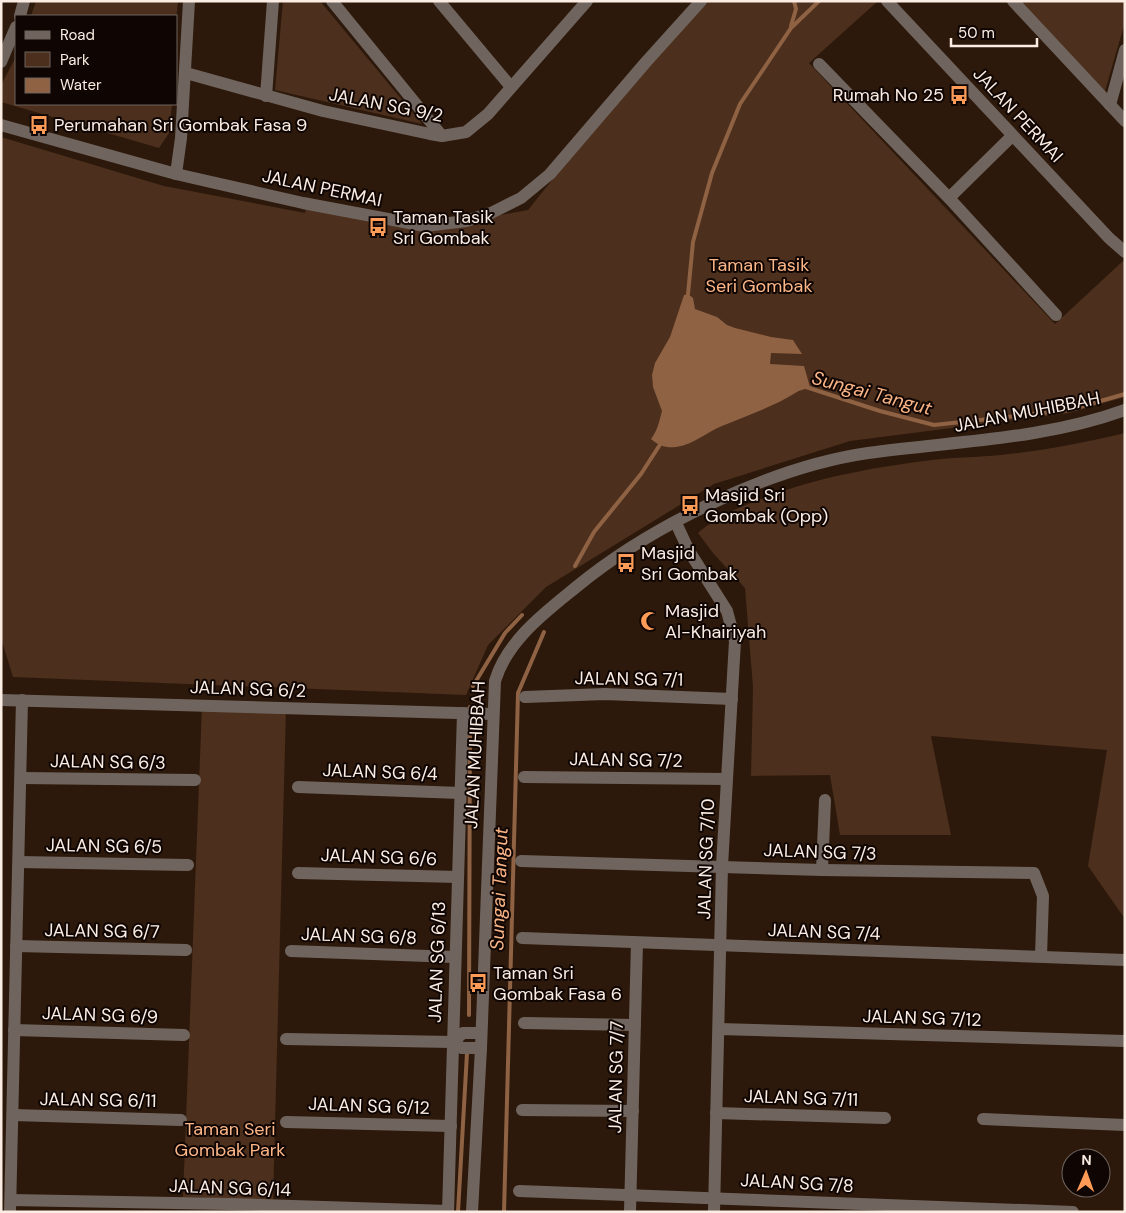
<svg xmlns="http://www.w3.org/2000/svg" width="1126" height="1213" font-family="'DM Sans',sans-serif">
<rect width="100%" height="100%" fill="#2d190b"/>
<g fill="#4c2f1c">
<path d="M36,1H178L176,22V16H31Z"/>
<path d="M283,1H320L422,124L275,90Z"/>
<path d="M705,1H878L809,63L1055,324L1123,261L1125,262V397L1069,413L850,441L714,484L546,587L488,645L466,695L13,677L1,638V137L164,186L305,213L307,205L429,228L528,210L646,63Z"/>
<path d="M1020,1H1125V22L1105,91Z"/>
<path d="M16,57V104H172L169,133L159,148L1,102V85Z"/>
<path d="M1125,433V919L1088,866L1107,750L931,736L951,835H840L830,775L751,776L753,687L745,588L713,553L698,533C717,516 740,507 764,498C821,476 881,466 941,459C964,457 987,457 1009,454C1048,450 1086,442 1125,433Z"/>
<path d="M202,706L286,708L273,1200L183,1197Z"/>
</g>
<path fill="#8f6244" d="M688,294L693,298L695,309L717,317L727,325L735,328L771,337L793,340L802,354L771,353L770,364L804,366L810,387C806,390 801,389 797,392C773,407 748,415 722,426C707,432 693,445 676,447C666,448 659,446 651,439C658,429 659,422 662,411L653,387L652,375L655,363L670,337L684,295Z"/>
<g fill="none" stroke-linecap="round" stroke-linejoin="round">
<g stroke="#8f6244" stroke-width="4">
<path d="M791,26L796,9L794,1"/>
<path d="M688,294L693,242L712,173L740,104L791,28L819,1"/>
<path d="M806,387L880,411L934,425L1069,410L1125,394"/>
<path d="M575,566L594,532L641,474L661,443"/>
<path d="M473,686L505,633L522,615"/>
<path d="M469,1015L470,707"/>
<path d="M458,1212L467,1053"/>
<path d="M504,1212L518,693L544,632"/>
</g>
<g stroke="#70655e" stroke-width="12">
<path d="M332,1L442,136"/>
<path d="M439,1L511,87"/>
<path d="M887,1L1109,238L1125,252"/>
<path d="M1013,1L1125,121"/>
<path d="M20,16L24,1"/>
<path d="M1,62L16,27"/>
<path d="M819,64L949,198L1056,315"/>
<path d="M186,73L323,111L430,134L442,136L466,132L488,114L587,1"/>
<path d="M266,96L273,1"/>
<path d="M1110,105L1125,50"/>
<path d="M1,125L176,174L303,203L425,226L466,221L491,213L521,198L550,174L646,62L701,1"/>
<path d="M176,174L181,138L189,1"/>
<path d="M949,198L1012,136"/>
<path d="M676,523L689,551L727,611L735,641L722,866L714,1212"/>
<path d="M525,697L605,694L732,699"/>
<path d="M1,700L493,714"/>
<path d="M524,777L727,779"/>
<path d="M22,778L195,780"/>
<path d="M298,787L460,793"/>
<path d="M521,861L822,870L1034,873L1043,896L1041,956"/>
<path d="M19,862L188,865"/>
<path d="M822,870L825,800"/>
<path d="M298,873L458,877"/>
<path d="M522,938L1125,960"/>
<path d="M16,946L186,950"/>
<path d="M291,951L455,957"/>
<path d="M524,1023L635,1025"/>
<path d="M719,1029L1125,1041"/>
<path d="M14,1030L184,1035"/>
<path d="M286,1039L452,1042L462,1048H481"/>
<path d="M452,1042L463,1033H481"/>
<path d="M522,1110L633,1111"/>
<path d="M716,1113L885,1118"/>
<path d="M13,1115L181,1120"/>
<path d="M983,1119L1125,1125"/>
<path d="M286,1122L451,1126"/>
<path d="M519,1191L1073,1212"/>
<path d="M11,1200L229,1204L448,1211"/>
<path d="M10,1212L22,700"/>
<path d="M448,1212L463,713"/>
<path d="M472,1212L481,1048L495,681C507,641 544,613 575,588C650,526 771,467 868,453C953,441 1043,440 1125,410"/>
<path d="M630,1212L637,943"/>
</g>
</g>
<defs>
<g id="bus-bare" transform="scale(1.5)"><path d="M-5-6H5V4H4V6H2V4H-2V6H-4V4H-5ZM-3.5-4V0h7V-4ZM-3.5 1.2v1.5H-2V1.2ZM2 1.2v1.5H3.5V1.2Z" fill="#fe9c57" stroke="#0f0603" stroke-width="2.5" paint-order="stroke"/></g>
<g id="mosque-bare" transform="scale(1.5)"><path d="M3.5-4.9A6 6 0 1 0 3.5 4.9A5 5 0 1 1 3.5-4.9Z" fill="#fe9c57" stroke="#0f0603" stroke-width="2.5" paint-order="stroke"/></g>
</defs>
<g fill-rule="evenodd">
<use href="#bus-bare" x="959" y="95"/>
<use href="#bus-bare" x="39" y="125"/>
<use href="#bus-bare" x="378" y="227"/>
<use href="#bus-bare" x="690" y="505"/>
<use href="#bus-bare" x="626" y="563"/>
<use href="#mosque-bare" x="650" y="621"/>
<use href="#bus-bare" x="478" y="983"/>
</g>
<g text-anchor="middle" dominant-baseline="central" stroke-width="4" stroke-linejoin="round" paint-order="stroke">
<g font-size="18" fill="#fcede4" stroke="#0f0603" text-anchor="start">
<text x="944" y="95" text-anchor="end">Rumah No 25</text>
<text x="54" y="125">Perumahan Sri Gombak Fasa 9</text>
<text x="393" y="217">Taman Tasik<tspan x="393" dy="21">Sri Gombak</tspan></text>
<text x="705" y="495">Masjid Sri<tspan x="705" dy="21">Gombak (Opp)</tspan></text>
<text x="641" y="553">Masjid<tspan x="641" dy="21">Sri Gombak</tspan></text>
<text x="665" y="611">Masjid<tspan x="665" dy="21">Al-Khairiyah</tspan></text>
<text x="493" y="973">Taman Sri<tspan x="493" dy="21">Gombak Fasa 6</tspan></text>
</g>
<g font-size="18" fill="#fcede4" stroke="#0f0603">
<text transform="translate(386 105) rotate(11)">JALAN SG 9/2</text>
<text transform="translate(1018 115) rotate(47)">JALAN PERMAI</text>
<text transform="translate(322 188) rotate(12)">JALAN PERMAI</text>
<text transform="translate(1027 412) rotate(-11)">JALAN MUHIBBAH</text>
<text transform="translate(629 679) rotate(1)">JALAN SG 7/1</text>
<text transform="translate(248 689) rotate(2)">JALAN SG 6/2</text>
<text transform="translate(475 755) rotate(-87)">JALAN MUHIBBAH</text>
<text transform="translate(626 760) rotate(1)">JALAN SG 7/2</text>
<text transform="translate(108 762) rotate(1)">JALAN SG 6/3</text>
<text transform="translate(380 772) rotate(2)">JALAN SG 6/4</text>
<text transform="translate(104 846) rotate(1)">JALAN SG 6/5</text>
<text transform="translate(820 852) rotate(2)">JALAN SG 7/3</text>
<text transform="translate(379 857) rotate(2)">JALAN SG 6/6</text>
<text transform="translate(706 859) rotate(-88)">JALAN SG 7/10</text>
<text transform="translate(102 931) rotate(1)">JALAN SG 6/7</text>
<text transform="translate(824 932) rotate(2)">JALAN SG 7/4</text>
<text transform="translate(359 936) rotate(2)">JALAN SG 6/8</text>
<text transform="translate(437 962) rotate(-88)">JALAN SG 6/13</text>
<text transform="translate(100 1015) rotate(2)">JALAN SG 6/9</text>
<text transform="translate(922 1018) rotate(2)">JALAN SG 7/12</text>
<text transform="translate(616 1077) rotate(-89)">JALAN SG 7/7</text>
<text transform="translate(801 1098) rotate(2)">JALAN SG 7/11</text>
<text transform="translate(98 1100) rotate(1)">JALAN SG 6/11</text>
<text transform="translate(369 1106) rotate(2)">JALAN SG 6/12</text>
<text transform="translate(797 1183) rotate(3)">JALAN SG 7/8</text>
<text transform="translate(230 1188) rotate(2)">JALAN SG 6/14</text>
</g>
<g font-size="18" fill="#feb788" stroke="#0f0603">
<text x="759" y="265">Taman Tasik<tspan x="759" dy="21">Seri Gombak</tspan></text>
<text x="230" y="1129">Taman Seri<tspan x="230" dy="21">Gombak Park</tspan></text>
</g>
<g font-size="19" font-style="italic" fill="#fbb485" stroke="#0f0603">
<text transform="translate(872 393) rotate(15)">Sungai Tangut</text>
<text transform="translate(499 889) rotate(-88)">Sungai Tangut</text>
</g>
</g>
<rect width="1126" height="1213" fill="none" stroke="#fcede4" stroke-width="5"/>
<rect x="15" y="15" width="162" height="90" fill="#0f0603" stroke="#6e625d"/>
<rect x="25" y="31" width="25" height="8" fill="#70655e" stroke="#6e625d"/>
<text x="60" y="40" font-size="15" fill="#fcede4">Road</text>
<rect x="25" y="52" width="25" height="15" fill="#4c2f1c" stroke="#6e625d"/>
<text x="60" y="65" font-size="15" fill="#fcede4">Park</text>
<rect x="25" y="78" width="25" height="15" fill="#8f6244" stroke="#6e625d"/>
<text x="60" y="90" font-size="15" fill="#fcede4">Water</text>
<g transform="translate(1086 1173) rotate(2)"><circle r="24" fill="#0f0603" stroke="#6e625d"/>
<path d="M0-4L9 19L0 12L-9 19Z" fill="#fe9c57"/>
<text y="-8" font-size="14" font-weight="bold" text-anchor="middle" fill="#fcede4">N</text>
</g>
<path d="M951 38v8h86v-8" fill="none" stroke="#fcede4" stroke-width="2.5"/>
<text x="958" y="38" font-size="15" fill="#fcede4" stroke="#0f0603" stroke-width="4" paint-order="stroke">50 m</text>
</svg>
